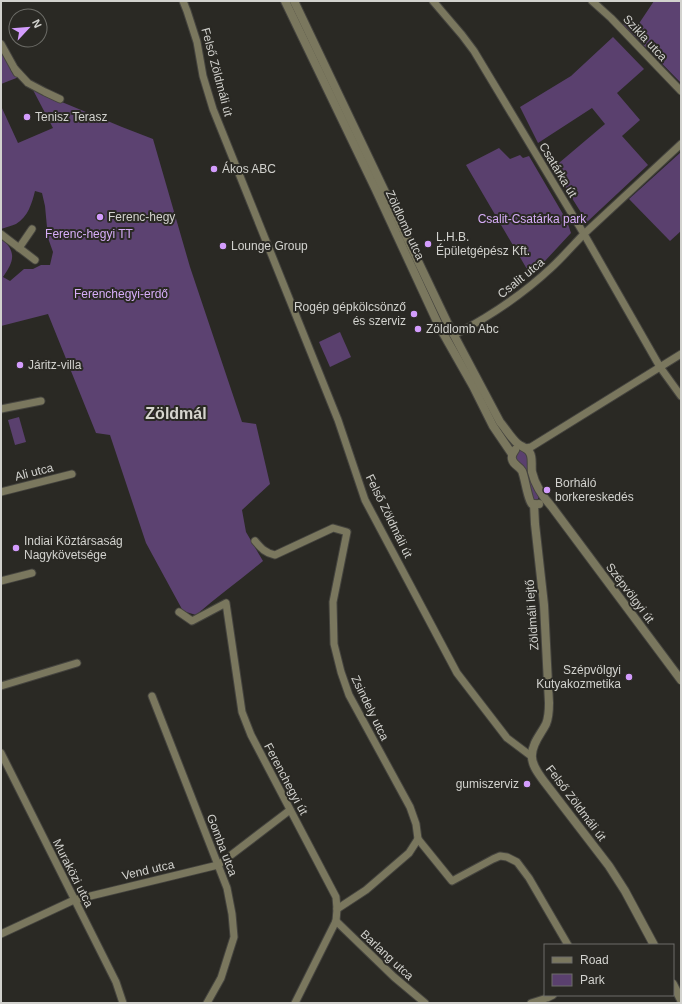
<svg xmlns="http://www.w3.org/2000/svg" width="682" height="1004" font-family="Arial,sans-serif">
<rect width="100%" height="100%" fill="#2a2924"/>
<g fill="#5a406e">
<path d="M613,37L644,69L617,93L640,120L622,136L648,165L587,222L553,168L605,124L592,108L538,143L520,107L571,76Z"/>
<path d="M499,148L510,159L520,155L523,158L529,156L567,221L571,233L531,276L466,165Z"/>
<path d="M681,152V231L670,241L629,199Z"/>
<path d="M340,332L351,357L330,367L319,342Z"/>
<path d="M19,417L26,442L15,445L8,420Z"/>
<path d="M523,450L528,453L539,496L538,499L536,500H532L517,465L514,456L518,451Z"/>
</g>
<g fill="#5c4271">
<path d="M654,1H681V83L623,24L631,18L638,25Z"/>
<path d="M1,44L19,77L1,84Z"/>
<path d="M33,90L122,127L153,139L190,267L242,422L256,424L270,484L242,510L246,532L263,561C241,579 218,596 196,615L183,611L146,543L110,435L96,433L48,314L1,326V238C17,252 14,261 3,277L10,281L24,269H33L41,265H50L53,252L48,238L45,206L42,193L35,191C32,203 28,217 16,224C12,226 6,227 1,229V106L18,143L53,128Z"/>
</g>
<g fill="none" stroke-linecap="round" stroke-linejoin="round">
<g stroke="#45443f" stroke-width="9">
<g id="minor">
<path d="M183,1L187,11L197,42L203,76L213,109L338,420L365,500L457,673L507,738L531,756"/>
<path d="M433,1L462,35L474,51L584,234L660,367L681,396"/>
<path d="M592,1L611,18L681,91"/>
<path d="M1,44L17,73"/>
<path d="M15,69L28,83L45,92L60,99"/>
<path d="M1,234L35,260"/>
<path d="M19,248L32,229"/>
<path d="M454,335C489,317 522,295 551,268C563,257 574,244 585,233C617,203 649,174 681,144"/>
<path d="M1,409L41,401"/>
<path d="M526,448L531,447L681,354"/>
<path d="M1,492L72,474"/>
<path d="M255,541C261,548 265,553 275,555L333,528L347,532L333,602L334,644L341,672L349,695L410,807L416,824L418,839L409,853L366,890L337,909"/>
<path d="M1,581L32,573"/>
<path d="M179,612L192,621L226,603L242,712L251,735L336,897L337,909L336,921L295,1003"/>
<path d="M1,686L77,663"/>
<path d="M152,696L227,888L232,914L234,937L221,978L207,1003"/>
<path d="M1,753L116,982L123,1003"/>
<path d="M418,839L452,881L493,859L500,856L507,857L517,862L529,878L568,945"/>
<path d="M336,921L394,977L425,1003"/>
<path d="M1,934L74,900L218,865L290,810"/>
<path d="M531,1003L547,998L553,995"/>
</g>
</g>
<g stroke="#45443f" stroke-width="10">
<g id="tertiary">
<path d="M285,1L376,190L439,326L473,386L493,426L512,454"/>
<path d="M294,1L447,322L500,422C506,429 511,438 518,444C522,447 528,448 530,453C533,458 531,466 532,472C535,485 543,497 552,507L681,680"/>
<path d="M515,450C513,453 511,455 512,459C513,465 519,466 522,471C525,478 528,501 532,504C535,505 536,504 539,504"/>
<path d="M534,504L535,524L544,605L549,703C549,710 549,717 546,724C541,734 532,743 532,755C531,764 538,773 543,780L609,866L625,891L654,945"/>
<path d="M673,984L681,1000"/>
</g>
</g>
<use href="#minor" stroke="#7a775e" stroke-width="7"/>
<use href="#tertiary" stroke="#7a775e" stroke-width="8"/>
</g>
<g fill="#d39cfd" stroke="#2a2924" stroke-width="1.5">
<circle cx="27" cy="117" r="4"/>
<circle cx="214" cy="169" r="4"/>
<circle cx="100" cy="217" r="4"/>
<circle cx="428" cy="244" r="4"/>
<circle cx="223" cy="246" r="4"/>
<circle cx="414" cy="314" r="4"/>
<circle cx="418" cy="329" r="4"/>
<circle cx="20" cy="365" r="4"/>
<circle cx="547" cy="490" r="4"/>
<circle cx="16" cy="548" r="4"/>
<circle cx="629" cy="677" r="4"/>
<circle cx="527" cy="784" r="4"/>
</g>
<g text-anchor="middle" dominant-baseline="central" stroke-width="4" stroke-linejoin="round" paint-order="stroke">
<g font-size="12" fill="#d2d2ce" stroke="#2a2924">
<text transform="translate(645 38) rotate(47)">Szikla utca</text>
<text transform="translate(217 72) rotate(75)">Felső Zöldmáli út</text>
<text transform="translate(558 170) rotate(59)">Csatárka út</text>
<text transform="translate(405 225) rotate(65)">Zöldlomb utca</text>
<text transform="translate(521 278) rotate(-39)">Csalit utca</text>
<text transform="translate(34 472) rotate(-14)">Ali utca</text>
<text transform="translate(389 516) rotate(64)">Felső Zöldmáli út</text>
<text transform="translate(630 593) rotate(53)">Szépvölgyi út</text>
<text transform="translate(532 615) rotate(-94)">Zöldmáli lejtő</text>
<text transform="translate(370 708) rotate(64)">Zsindely utca</text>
<text transform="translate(286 779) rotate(62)">Ferenchegyi út</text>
<text transform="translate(576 803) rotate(53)">Felső Zöldmáli út</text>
<text transform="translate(222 845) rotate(69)">Gomba utca</text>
<text transform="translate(148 870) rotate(-13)">Vend utca</text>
<text transform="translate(73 873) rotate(63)">Muraközi utca</text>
<text transform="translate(387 955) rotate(43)">Barlang utca</text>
</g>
<g font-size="12" fill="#d2d2ce" stroke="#2a2924" text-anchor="start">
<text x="35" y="117">Tenisz Terasz</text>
<text x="222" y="169">Ákos ABC</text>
<text x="108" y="217">Ferenc-hegy</text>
<text x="436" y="237">L.H.B.<tspan x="436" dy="14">Épületgépész Kft.</tspan></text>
<text x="231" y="246">Lounge Group</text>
<text x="406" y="307" text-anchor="end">Rogép gépkölcsönző<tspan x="406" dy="14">és szerviz</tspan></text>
<text x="426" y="329">Zöldlomb Abc</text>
<text x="28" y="365">Járitz-villa</text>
<text x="555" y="483">Borháló<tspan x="555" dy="14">borkereskedés</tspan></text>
<text x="24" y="541">Indiai Köztársaság<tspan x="24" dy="14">Nagykövetsége</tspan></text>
<text x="621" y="670" text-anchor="end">Szépvölgyi<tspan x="621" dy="14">Kutyakozmetika</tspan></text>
<text x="519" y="784" text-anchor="end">gumiszerviz</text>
</g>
<g font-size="12" fill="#d6adf7" stroke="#2a2924">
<text x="532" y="219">Csalit-Csatárka park</text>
<text x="89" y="234">Ferenc-hegyi TT</text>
<text x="121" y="294">Ferenchegyi-erdő</text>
</g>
<g font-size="16" font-weight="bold" fill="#d6d5ce" stroke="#2a2924">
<text x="176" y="413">Zöldmál</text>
</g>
</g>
<rect width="682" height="1004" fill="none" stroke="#d2d2ce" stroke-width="4"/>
<rect x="544" y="944" width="130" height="52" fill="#2a2924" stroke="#6d6d68"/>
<rect x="552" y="957" width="20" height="6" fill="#7a775e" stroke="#6d6d68"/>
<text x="580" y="964" font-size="12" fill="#d2d2ce">Road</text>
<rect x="552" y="974" width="20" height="12" fill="#5a406e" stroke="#6d6d68"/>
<text x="580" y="984" font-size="12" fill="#d2d2ce">Park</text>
<g transform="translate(28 28) rotate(64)"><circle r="19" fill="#2a2924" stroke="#6d6d68"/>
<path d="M0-3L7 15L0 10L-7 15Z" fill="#d39cfd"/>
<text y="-6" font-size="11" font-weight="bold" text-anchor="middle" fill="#d2d2ce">N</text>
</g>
</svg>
